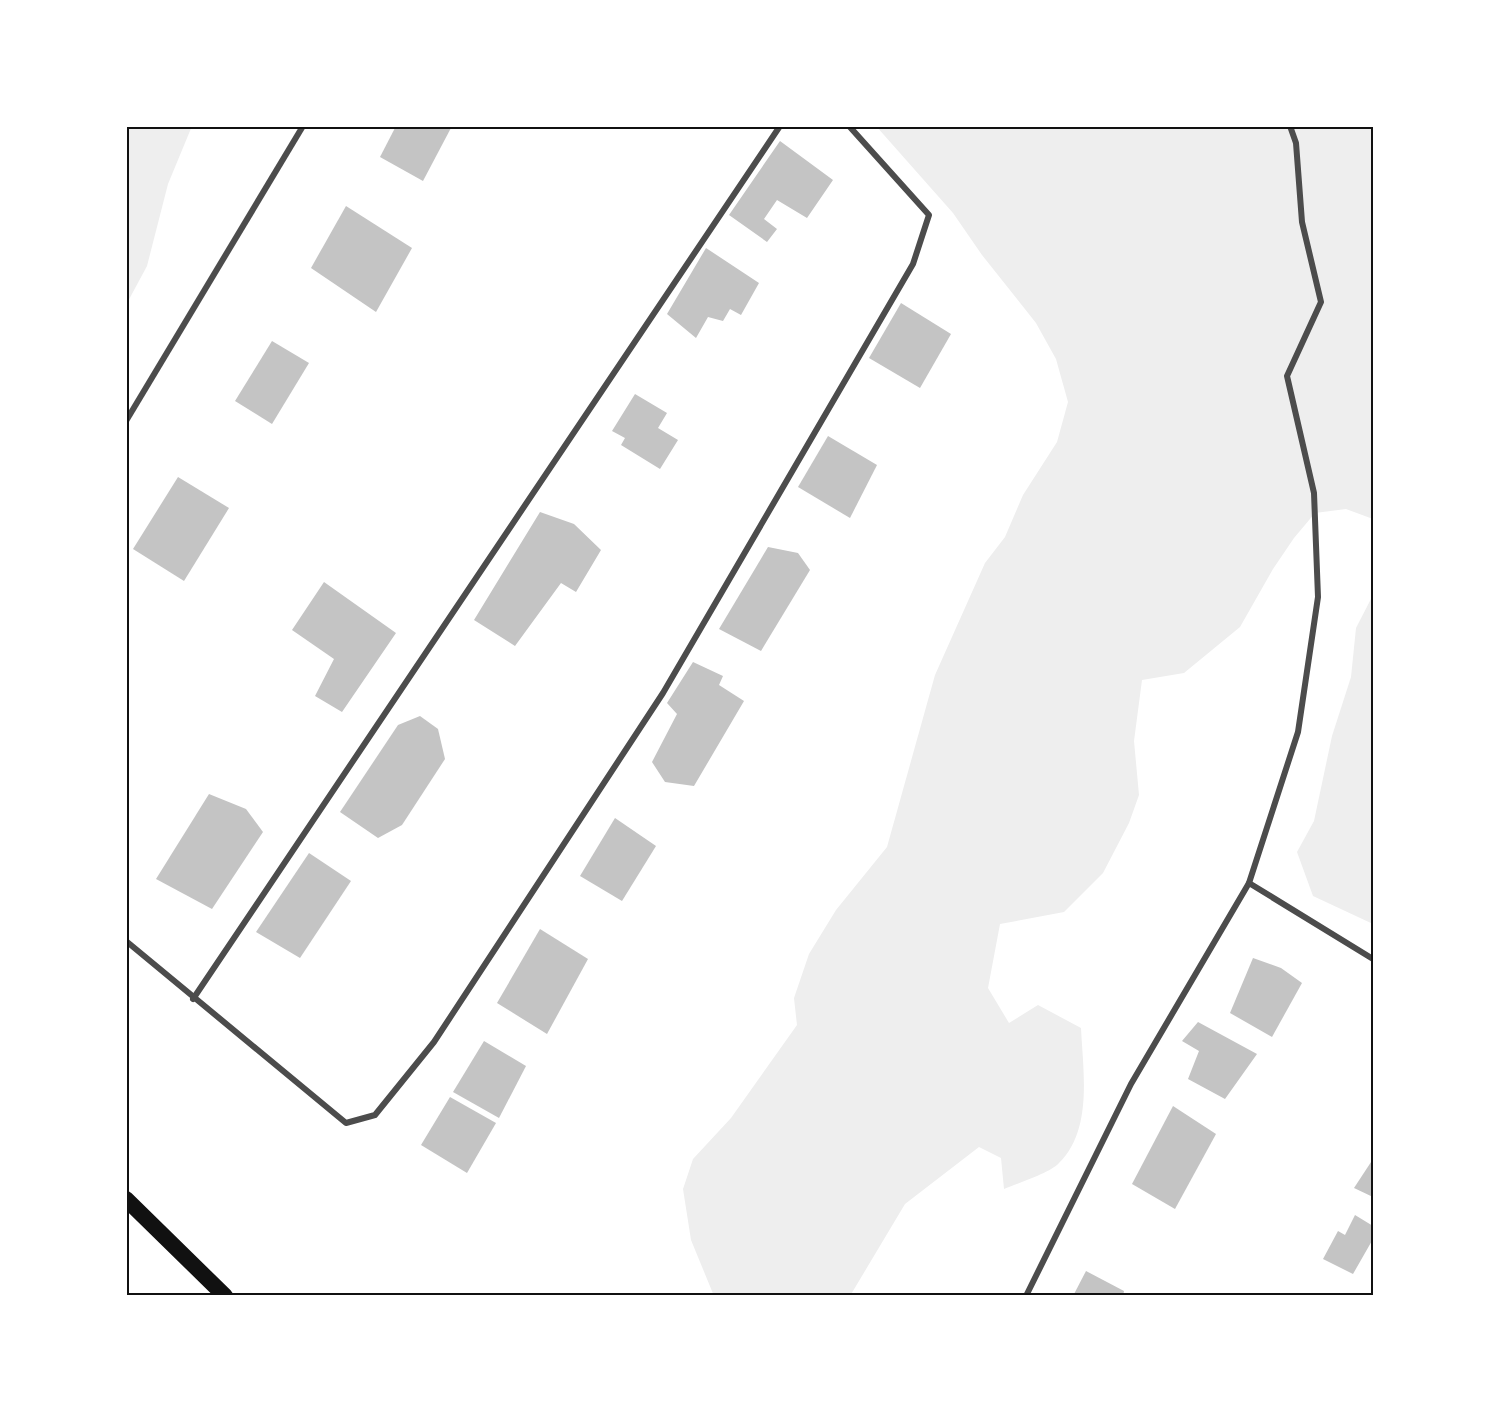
<svg xmlns="http://www.w3.org/2000/svg" width="1499" height="1422" font-family="Mulish,sans-serif">
<rect width="100%" height="100%" fill="#fff"/>
<g fill="#eee">
<path d="M126,126H192L168,184L147,266L126,305Z"/>
<path d="M876,126H1373V519L1346,509L1315,513L1294,538L1273,569L1240,627L1184,673L1142,680L1134,741L1139,795L1129,823L1103,873L1064,912L1000,924L988,988L1009,1023L1038,1005L1081,1028C1083,1071 1093,1130 1059,1163C1050,1173 1018,1183 1004,1189L1001,1158L979,1147L905,1204L850,1296H714L691,1240L683,1189L693,1159L731,1118L797,1025L794,998L809,954L836,910L887,847L935,675L985,563L1005,537L1023,495L1057,442L1068,402L1056,359L1036,323L982,255L953,213Z"/>
<path d="M1373,595V924L1313,896L1297,852L1314,821L1332,736L1351,677L1356,628Z"/>
</g>
<g fill="#c4c4c4">
<path d="M396,126H452L423,181L380,157Z"/>
<path d="M780,141L833,180L807,218L777,200L764,219L777,229L767,242L729,215Z"/>
<path d="M346,206L412,248L376,312L311,268Z"/>
<path d="M706,248L759,283L741,315L730,309L723,321L708,317L696,338L667,314Z"/>
<path d="M901,303L951,334L920,388L869,358Z"/>
<path d="M272,341L309,363L272,424L235,401Z"/>
<path d="M635,394L667,413L658,428L678,440L660,469L621,445L625,438L612,431Z"/>
<path d="M828,436L877,465L850,518L798,487Z"/>
<path d="M178,477L229,508L184,581L133,549Z"/>
<path d="M540,512L574,524L601,550L576,592L561,583L515,646L474,620Z"/>
<path d="M768,547L798,553L810,570L761,651L719,629Z"/>
<path d="M324,582L396,633L342,712L315,696L334,659L292,630Z"/>
<path d="M693,662L723,676L719,685L744,701L694,786L665,782L652,762L677,714L667,703Z"/>
<path d="M420,716L438,729L445,759L402,825L378,838L340,812L398,725Z"/>
<path d="M209,794L246,809L263,832L212,909L156,879Z"/>
<path d="M615,818L656,846L622,901L580,876Z"/>
<path d="M309,853L351,881L300,958L256,932Z"/>
<path d="M540,929L588,959L547,1034L497,1003Z"/>
<path d="M1253,958L1281,968L1302,983L1272,1037L1230,1013Z"/>
<path d="M1198,1022L1257,1054L1225,1099L1188,1079L1199,1051L1182,1041Z"/>
<path d="M484,1041L526,1066L499,1118L453,1092Z"/>
<path d="M450,1097L496,1123L467,1173L421,1145Z"/>
<path d="M1173,1106L1216,1134L1175,1209L1132,1184Z"/>
<path d="M1373,1159V1197L1354,1188Z"/>
<path d="M1355,1215L1373,1226V1239L1353,1274L1323,1259L1338,1231L1345,1235Z"/>
<path d="M1086,1271L1124,1291L1123,1296H1073Z"/>
</g>
<g fill="none" stroke-linecap="round" stroke-linejoin="round">
<g stroke="#4c4c4c" stroke-width="6">
<path d="M126,421L303,126"/>
<path d="M1249,883L1373,959"/>
<path d="M126,941L346,1123L375,1115L434,1042L663,693L913,264L929,215L849,126"/>
<path d="M193,999L780,126"/>
<path d="M1026,1296L1131,1084L1249,883L1298,732L1318,597L1314,493L1287,376L1321,302L1302,222L1296,143L1290,126"/>
</g>
<path stroke="#111" stroke-width="16" d="M126,1199L225,1296"/>
</g>
<rect width="1499" height="1422" fill="none" stroke="#ffffff" stroke-width="255"/>
<rect x="128" y="128" width="1244" height="1166" fill="none" stroke="#111" stroke-width="2"/>
</svg>
